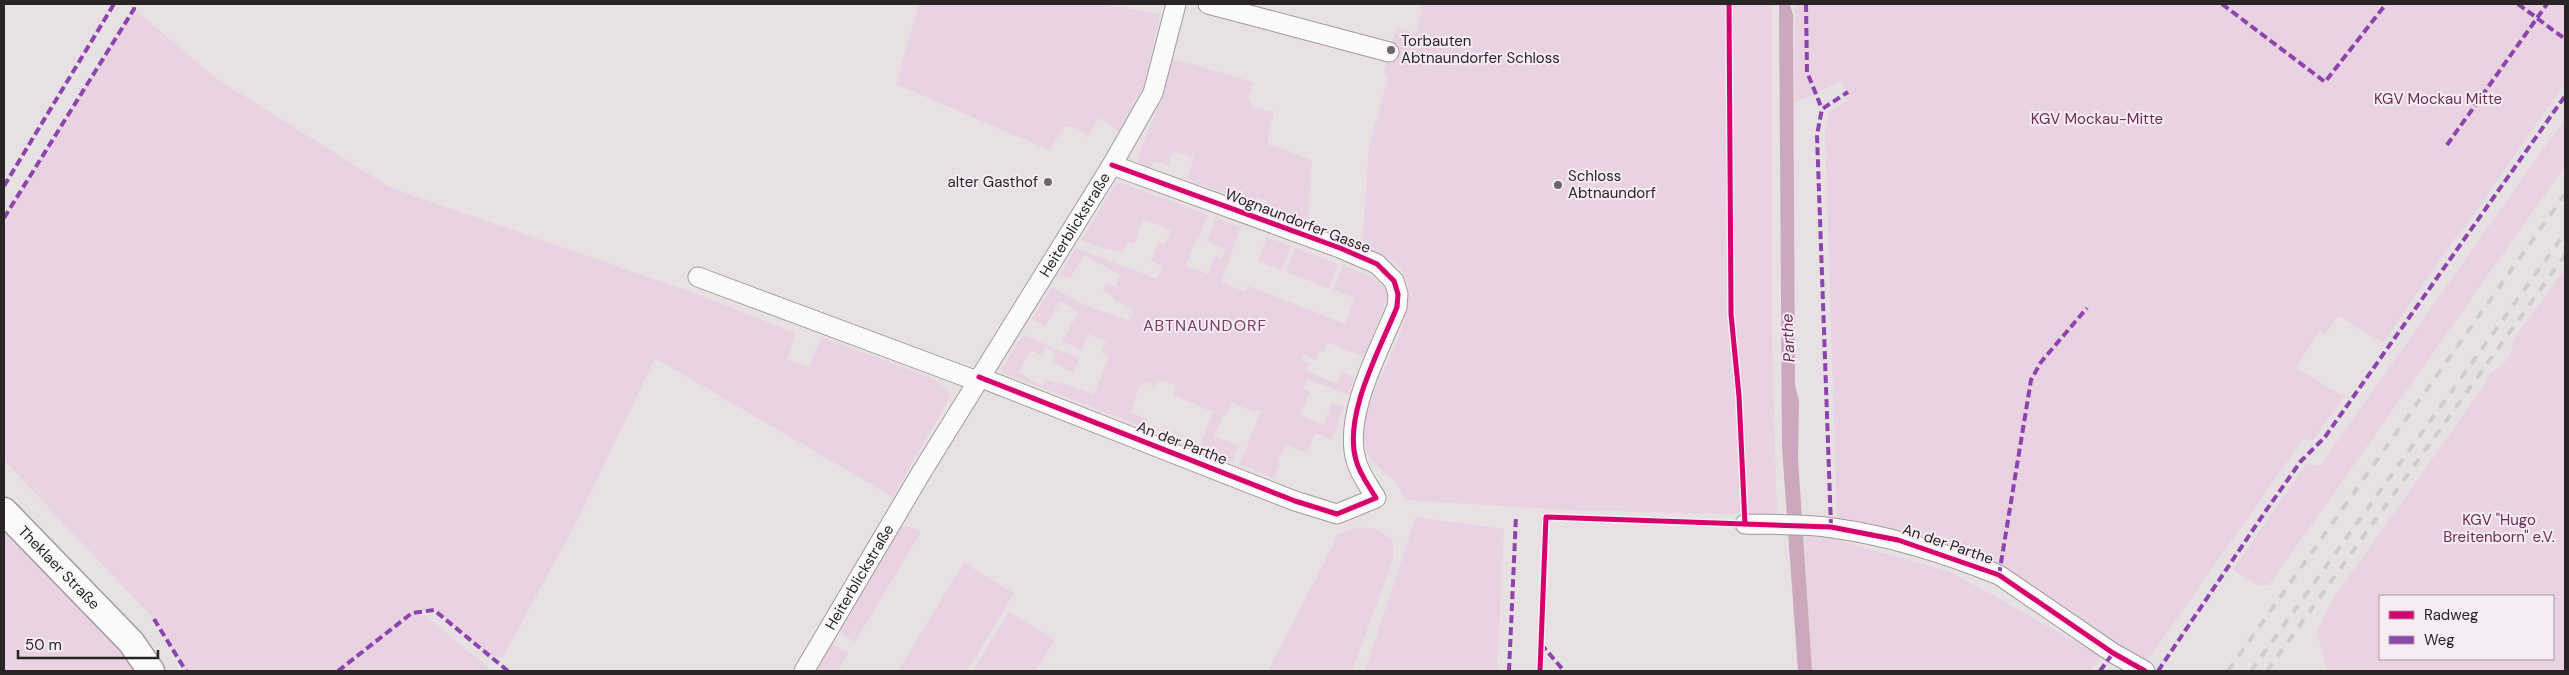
<svg xmlns="http://www.w3.org/2000/svg" width="2569" height="675" font-family="'DM Sans',sans-serif">
<rect width="100%" height="100%" fill="#e7e1e4"/>
<g fill="#e9d2e1" fill-rule="evenodd">
<path d="M919,4H1102L1160,14L1144,86L1119,131L1099,118L1086,138L1085,133L1074,127L1065,126L1049,150L896,84Z"/>
<path d="M1423,4H1772V338L1777,515L1566,510L1406,500C1402,494 1399,486 1394,481C1382,469 1367,460 1364,443C1355,392 1440,306 1396,264C1387,255 1373,252 1362,248L1369,148L1388,78L1384,71L1395,33L1400,29L1416,33Z"/>
<path d="M1795,4H2565V83L2462,231H2460L2383,343L2339,316L2325,334L2319,331L2296,368L2344,397L2313,440L2303,439L2147,661L2104,637L1985,561L1893,530L1837,518L1825,135L1829,112L1847,101L1842,81L1794,103Z"/>
<path d="M134,9L217,79L391,188L691,292L795,333L787,360L809,367L822,337L932,378L951,395L893,497L655,358L577,521L502,658L489,655L434,610L414,613L427,617L492,671H186L154,619L4,460V218Z"/>
<path d="M1173,59L1253,82L1250,94L1246,95L1252,107L1274,112L1267,144L1312,160L1308,220L1296,221L1264,211L1267,201L1257,197L1254,203L1187,180L1194,157L1173,151L1168,165L1154,161L1151,168L1140,164L1137,157L1161,101Z"/>
<path d="M2565,118V166L2269,585H2258L2233,570L2306,464L2320,466Z"/>
<path d="M1121,183L1208,215L1199,239L1196,238L1186,266L1208,274L1215,257L1222,259L1225,248L1207,242L1216,218L1241,227L1221,282L1245,292L1248,286L1345,324L1355,298L1333,289L1343,265L1374,278L1387,290V299L1364,357L1327,342L1324,350L1318,352L1315,360L1304,355L1302,361L1309,364L1306,371L1337,384L1342,373L1355,378L1349,395L1307,379L1303,389L1310,392L1300,415L1323,425L1332,403L1344,407L1332,439L1315,433L1307,453L1287,445L1278,459L1280,463L1274,478L1240,464L1261,411L1257,409L1255,412L1232,403L1226,416L1223,415L1214,436L1238,446L1232,462L1199,448L1213,412L1173,395L1177,385L1157,380L1154,387L1147,382L1140,385L1130,412L1147,419L1144,427L1000,372L1023,335L1079,358L1073,373L1052,361L1056,354L1046,347L1041,355L1031,350L1018,372L1042,386L1047,379L1058,385L1060,382L1094,395L1109,356L1102,353L1106,341L1088,334L1082,350L1062,341L1079,312L1060,301L1045,326L1032,319L1052,287L1080,303L1130,321L1134,309L1114,300V297L1103,291L1107,283L1115,287L1120,275L1084,255L1070,279L1060,274L1076,248L1157,279L1162,266L1151,261L1159,242L1165,244L1171,230L1143,219L1134,244L1127,242L1123,252L1105,249L1081,240L1115,185Z"/>
<path d="M1267,237L1291,246L1282,270L1258,261Z"/>
<path d="M1295,248L1338,264L1329,288L1286,272Z"/>
<path d="M2565,269V671H2327L2317,633L2331,602L2486,383C2487,371 2498,370 2505,362C2511,355 2512,348 2514,339ZM2380,596H2553V659H2380Z"/>
<path d="M1416,517L1504,529L1497,671H1365Z"/>
<path d="M899,526L911,527L921,532L855,642L845,636L838,627Z"/>
<path d="M1357,527L1376,529L1392,540L1394,556L1352,671H1268L1339,534Z"/>
<path d="M1804,531L1951,572L2101,656L2090,671H1811Z"/>
<path d="M4,535L26,555L119,649L134,671H4Z"/>
<path d="M964,563L1014,593L967,671H898Z"/>
<path d="M1009,612L1055,640L1036,671H973Z"/>
<path d="M827,645L838,647L848,653L838,671H811Z"/>
</g>
<path fill="#cca8bf" d="M1779,4H1790L1793,15L1795,385L1799,401L1798,458L1812,671H1798L1782,448Z"/>
<g fill="none" stroke-linecap="round" stroke-linejoin="round">
<g stroke="#a09b9e" stroke-width="21">
<g id="minor">
<path d="M1208,4L1389,52"/>
<path d="M698,277L977,381"/>
<path d="M979,377L1295,501L1337,514L1376,498C1369,486 1359,473 1356,460C1343,415 1380,349 1397,307L1398,294L1394,281L1377,264L1340,248L1112,165"/>
<path d="M1745,524C1774,525 1805,523 1833,528C1890,536 1945,553 1999,575L2113,653L2145,671"/>
<path id="s1" d="M804,671L921,473L1112,165L1153,93L1176,4"/>
</g>
</g>
<g stroke="#a09b9e" stroke-width="29">
<g id="secondary">
<path id="s2" d="M4,511L131,642L151,671"/>
</g>
</g>
<use href="#minor" stroke="#fbfafb" stroke-width="19"/>
<use href="#secondary" stroke="#fbfafb" stroke-width="26"/>
<g stroke="#cfcdcf" stroke-width="4" stroke-dasharray="9 9" stroke-linecap="butt">
<path d="M2228,671L2565,194"/>
<path d="M2251,671L2565,233"/>
<path d="M2267,671L2565,255"/>
</g>
<g stroke="#8e44ad" stroke-width="4" stroke-dasharray="8 4" stroke-linecap="butt">
<path d="M1806,4L1807,72L1822,109"/>
<path d="M2222,4L2325,82L2386,4"/>
<path d="M2518,4L2565,39"/>
<path d="M2447,145L2547,4"/>
<path d="M4,186L114,4"/>
<path d="M4,218L134,9V4"/>
<path d="M1831,527L1817,135L1822,109L1848,92"/>
<path d="M1999,575L2031,380L2041,362L2087,308"/>
<path d="M154,619L186,671"/>
<path d="M1541,644L1564,671"/>
<path d="M338,671L412,613L434,610L508,671"/>
<path d="M1509,671L1516,516"/>
<path d="M2100,671L2113,653"/>
<path d="M2158,671L2265,512L2301,461L2325,437L2565,96"/>
</g>
<g stroke="#f7ecf3" stroke-width="8">
<g id="cycleway">
<path d="M1729,4L1731,314L1739,396L1745,524"/>
<path d="M979,377L1295,501L1337,514L1376,498C1369,486 1359,473 1356,460C1343,415 1380,349 1397,307L1398,294L1394,281L1377,264L1340,248L1112,165"/>
<path d="M1540,671L1546,517L1831,527L1898,540L1999,575L2113,653L2145,671"/>
</g>
</g>
<use href="#cycleway" stroke="#d6006c" stroke-width="5"/>
</g>
<g fill="#6c6769" stroke="#f7ecf3" stroke-width="2">
<circle cx="1391" cy="50" r="5"/>
<circle cx="1048" cy="182" r="5"/>
<circle cx="1558" cy="185" r="5"/>
</g>
<g text-anchor="middle" dominant-baseline="central" stroke-width="4" stroke-linejoin="round" paint-order="stroke">
<g font-size="15" fill="#292527" stroke="#f7ecf3" text-anchor="start">
<text x="1401" y="41">Torbauten<tspan x="1401" dy="17">Abtnaundorfer Schloss</tspan></text>
<text x="1568" y="176">Schloss<tspan x="1568" dy="17">Abtnaundorf</tspan></text>
<text x="1038" y="182" text-anchor="end">alter Gasthof</text>
</g>
<g font-size="15" fill="#682d57" stroke="#f7ecf3">
<text x="2438" y="99">KGV Mockau Mitte</text>
<text x="2097" y="119">KGV Mockau-Mitte</text>
<text x="2499" y="520">KGV "Hugo<tspan x="2499" dy="17">Breitenborn" e.V.</tspan></text>
</g>
<g font-size="15" fill="#292527" stroke="#f7ecf3">
<text transform="translate(1298 221) rotate(21)">Wognaundorfer Gasse</text>
<text stroke="none"><textPath href="#s1" startOffset="522">Heiterblickstraße</textPath></text>
<text transform="translate(1182 443) rotate(21)">An der Parthe</text>
<text transform="translate(1948 544) rotate(19)">An der Parthe</text>
<text stroke="none"><textPath href="#s2" startOffset="79">Theklaer Straße</textPath></text>
<text stroke="none"><textPath href="#s1" startOffset="109">Heiterblickstraße</textPath></text>
</g>
<g font-size="16" letter-spacing="1" fill="#793d67" stroke="#f7ecf3">
<text x="1205" y="325">ABTNAUNDORF</text>
</g>
<g font-size="16" font-style="italic" fill="#652a54" stroke="#f7ecf3">
<text transform="translate(1788 338) rotate(-93)">Parthe</text>
</g>
</g>
<rect width="2569" height="675" fill="none" stroke="#292527" stroke-width="10"/>
<rect x="2379" y="595" width="175" height="65" fill="#f7ecf3" stroke="#a59ca1"/>
<rect x="2389" y="611" width="25" height="8" fill="#d6006c" stroke="#a59ca1"/>
<text x="2424" y="620" font-size="15" fill="#292527">Radweg</text>
<rect x="2389" y="636" width="25" height="8" fill="#8e44ad" stroke="#a59ca1"/>
<text x="2424" y="645" font-size="15" fill="#292527">Weg</text>
<path d="M18 650v8h140v-8" fill="none" stroke="#292527" stroke-width="2.5"/>
<text x="25" y="650" font-size="15" fill="#292527" stroke="#f7ecf3" stroke-width="4" paint-order="stroke">50 m</text>
</svg>
